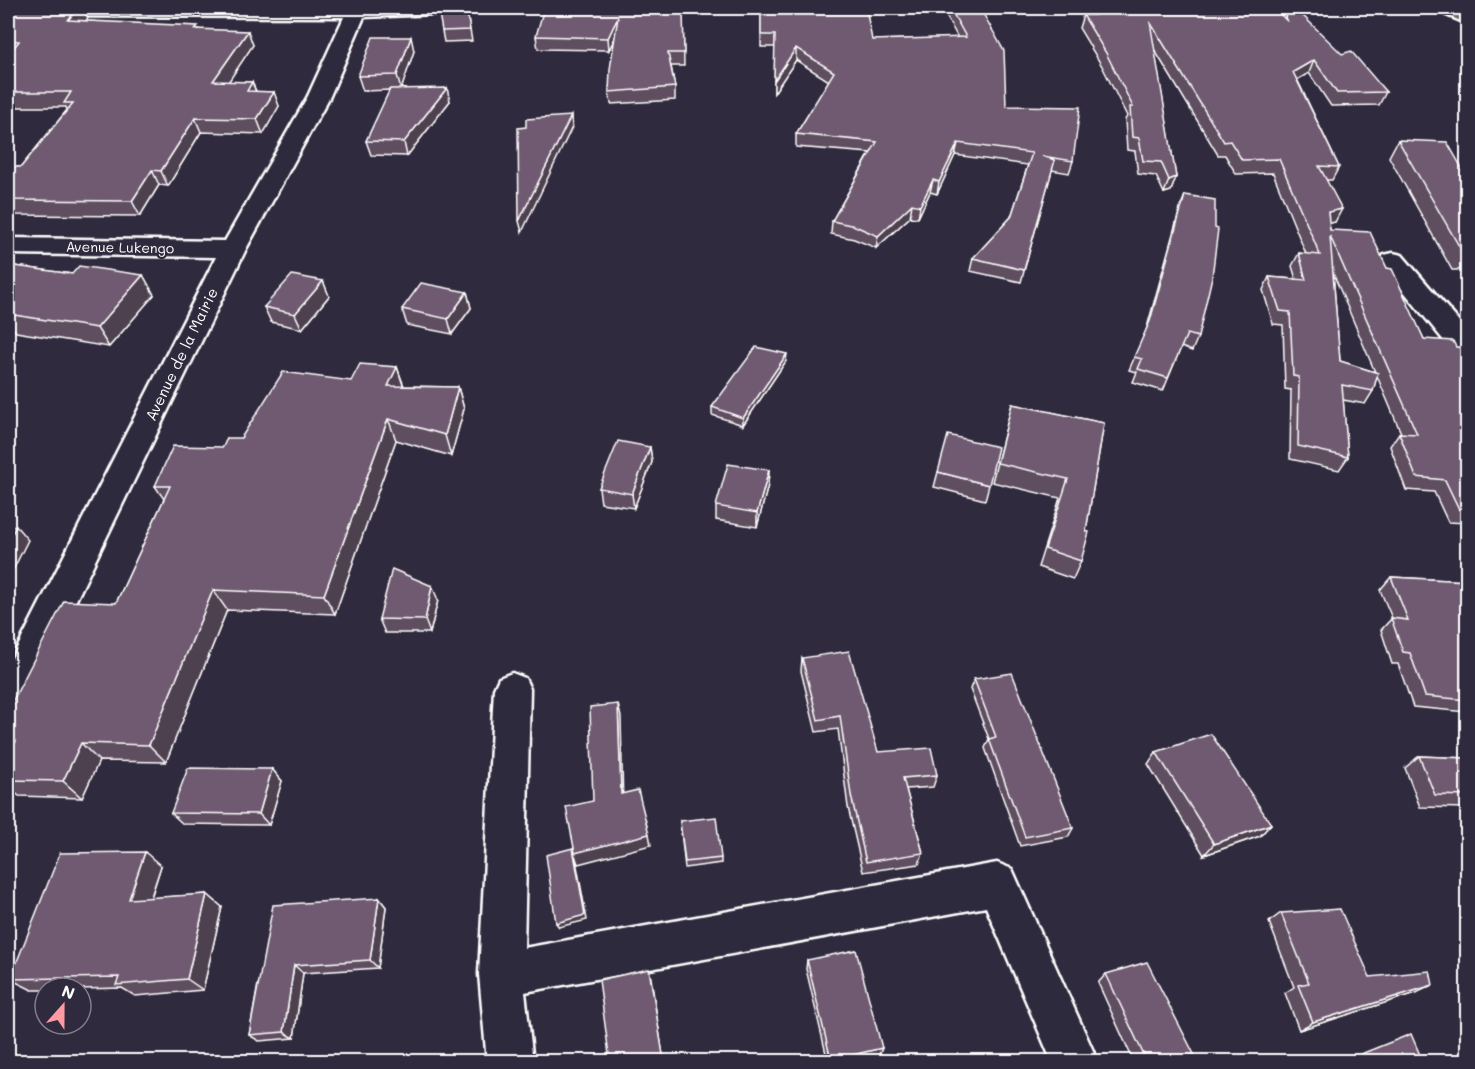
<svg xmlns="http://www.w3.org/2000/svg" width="1475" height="1069" font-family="Mali,sans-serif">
<rect width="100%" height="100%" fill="#2f2a3d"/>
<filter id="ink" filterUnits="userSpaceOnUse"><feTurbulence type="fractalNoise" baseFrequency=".0167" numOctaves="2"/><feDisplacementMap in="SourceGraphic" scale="12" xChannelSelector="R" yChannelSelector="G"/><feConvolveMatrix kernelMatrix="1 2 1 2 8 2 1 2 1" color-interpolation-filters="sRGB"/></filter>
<g filter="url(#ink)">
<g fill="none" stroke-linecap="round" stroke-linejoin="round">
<g stroke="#fff" stroke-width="5">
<g id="minor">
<path d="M8,8H447L444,12L437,14L364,17L330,96L246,249L21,714L8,718V666L216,257L8,254V238L225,241L308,96L344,17L8,16Z"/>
<path d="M1393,253L1402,255L1468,332V361L1458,358L1384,267L1380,261L1384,255Z"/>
<path d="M512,673L525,678L530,689L524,948L997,863L1012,869L1098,1062H1052L986,907L525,992L533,1062H487L479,974L494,689L499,678Z"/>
</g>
</g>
<g stroke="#fff" stroke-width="5">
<path id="trunk" d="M1436,8H1461L1468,10V24L1439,12Z"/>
</g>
<use href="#minor" fill="#2f2a3d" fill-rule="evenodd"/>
<use href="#trunk" fill="#776864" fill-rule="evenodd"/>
</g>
<g fill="#5f4d61" stroke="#fff" stroke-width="1.5" fill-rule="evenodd">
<path d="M466,8L472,41L444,42L442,31Z"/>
<path d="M761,8L872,40L958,38L942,8H980L1006,106L1073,161L1069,173L1052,170L1021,282L970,271L973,258L1011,217L1028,165L955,155L937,194L930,192L918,218L910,217L876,248L854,239L831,234L832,221L870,153L796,147V134L829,81L796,60L774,93L775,47H761Z"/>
<path d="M1080,8H1254L1258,13L1284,18L1285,17L1342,54L1386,92L1379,105L1331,106L1309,73L1297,79L1339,167L1332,180H1326L1335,222L1329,223L1330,230L1387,268L1424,339L1456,347L1467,348V523L1448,522L1434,492L1406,490L1390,446L1399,433H1401L1377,376L1373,391L1365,404L1343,400L1348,457L1339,470L1290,459L1291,390L1285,389L1283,325L1273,324L1263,290L1269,277L1296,279L1292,266L1299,253L1306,254L1273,173L1236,174L1225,155H1218L1154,49L1176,177L1171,191L1164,193L1156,176L1138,174L1135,151L1127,150L1125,120L1127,116L1102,66L1079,28L1083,15H1084ZM1333,273L1375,372L1340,361Z"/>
<path d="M676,11H683L684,66H671L675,87V100L611,104L609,92L614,39L609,50L538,49L536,36Z"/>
<path d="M88,18L86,21L199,29L253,45L228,82H252L256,91L279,106L263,134L201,132L168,186L159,185L140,216L8,215V167H21L67,110L66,107H8V55L12,50L11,48H8V20Z"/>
<path d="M414,51L401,89L450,101L407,156L371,155L366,141L390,90L363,91L358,76Z"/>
<path d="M1398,140L1466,175H1467V270H1452L1389,157Z"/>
<path d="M1185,195L1198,337L1192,351L1181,347L1163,391L1133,382L1137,372L1129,370L1146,331L1180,208Z"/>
<path d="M8,265L72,274L143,275L154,295L109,347L16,332L8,321Z"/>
<path d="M323,281L329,296L302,329L271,322L264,307Z"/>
<path d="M467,292L471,308L452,334L407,325L402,309Z"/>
<path d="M786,361L743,425L712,415V407Z"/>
<path d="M397,367L404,386L458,387L464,409L451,456L396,440L335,614L227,610L166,762L99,761L82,798L19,796L8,787V759L9,755L8,753V710L116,603L164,499L155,486L223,447L241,438L351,381Z"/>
<path d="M1012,404L1104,423L1081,561L1073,579L1038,567L1060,498L992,482Z"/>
<path d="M650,447L652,462L634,508L601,503L599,488Z"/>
<path d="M769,470L768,485L757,527L716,520V506Z"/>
<path d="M938,472L989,485L985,500L934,487Z"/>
<path d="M1391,577L1467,581V712L1413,707L1398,664H1392L1381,630L1392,618L1380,590Z"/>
<path d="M438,600L430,633H385L379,619Z"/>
<path d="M802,658L878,752L937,775L933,787L906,789L923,853L919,864L863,872L848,807L838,729L816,732L801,671Z"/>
<path d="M974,679L1073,828L1068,837L1020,846L985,748L989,739L970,689Z"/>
<path d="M1156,752L1271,824L1260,836L1204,855L1148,764Z"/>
<path d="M1419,756L1467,758V808L1420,807L1405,768Z"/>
<path d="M272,769L282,781L269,825L183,824L171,813Z"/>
<path d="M680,821L721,858V863L685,868Z"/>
<path d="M161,866L151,898L207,894L222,907L203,990L135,996L122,988L81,989V988H45V990H32L10,979Z"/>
<path d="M379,898L386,907L378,968L303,973L294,1038L259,1041L249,1035L258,984Z"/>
<path d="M1281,913L1370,977L1416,993L1299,1030L1285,993L1294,987L1269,922Z"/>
<path d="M807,960L882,1048L879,1055L853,1062H828L806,969Z"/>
<path d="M1106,974L1196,1058L1190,1062H1134L1098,983Z"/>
</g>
<g fill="#4e3f4f" stroke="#fff" stroke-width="1.5">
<path d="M78,8H82L88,18L75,34L68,20Z"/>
<path d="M618,17L619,29L609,50L608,38Z"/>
<path d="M248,31L253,45L219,96L213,81Z"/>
<path d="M411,37L414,51L401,90L397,75Z"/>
<path d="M796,48V60L774,93V81Z"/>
<path d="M1314,60L1309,73L1288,85L1293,72Z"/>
<path d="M252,82L258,97L247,91Z"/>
<path d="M447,88L450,101L407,156L404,142Z"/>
<path d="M274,92L279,106L263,134L257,119Z"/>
<path d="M571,116L572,127L522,232L519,221Z"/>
<path d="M195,118L201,132L168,186L161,171Z"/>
<path d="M958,143L955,155L937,194L939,182Z"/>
<path d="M152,170L159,185L140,216L132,201Z"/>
<path d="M1176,177L1171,191L1164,193L1169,180Z"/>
<path d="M933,180L930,192L918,218L920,206Z"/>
<path d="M912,204L910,217L876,248L878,236Z"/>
<path d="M1342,209L1335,222L1321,225L1328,212Z"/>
<path d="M143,275L154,295L109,347L97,328Z"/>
<path d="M323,281L329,296L302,329L295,314Z"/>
<path d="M467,292L471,308L452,334L448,319Z"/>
<path d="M787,354L786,361L743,425V418Z"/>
<path d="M397,367L404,388L388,386Z"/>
<path d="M458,387L464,409L451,456L445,435Z"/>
<path d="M388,419L396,440L335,614L324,595Z"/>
<path d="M650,447L652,462L634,508L632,494Z"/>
<path d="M769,470L768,485L757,527V513Z"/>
<path d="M16,526L28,540L8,580V541Z"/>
<path d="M432,586L438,600L430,633L425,620Z"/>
<path d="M213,590L227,610L166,762L149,745Z"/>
<path d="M618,704L621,717L623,806L621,794Z"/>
<path d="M81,743L99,761L82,798L63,781Z"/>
<path d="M272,769L282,781L269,825L259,814Z"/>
<path d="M1271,824L1260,836L1204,855L1214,844Z"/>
<path d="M649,834L651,845L578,864L575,855L587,920L559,927L556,923L573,848Z"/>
<path d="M145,852L161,866L146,912L129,899Z"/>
<path d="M207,894L222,907L203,990L187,979Z"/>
<path d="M379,898L386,907L378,968L370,960Z"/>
<path d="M294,965L303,973L294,1038L284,1032Z"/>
<path d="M649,969L651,978L664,1062H660Z"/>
<path d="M1433,985L1416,993L1299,1030L1313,1022Z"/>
<path d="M882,1048L879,1055L853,1062H831V1060Z"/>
</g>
<g fill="#6f5a71" stroke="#fff" stroke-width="1.5">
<path d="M19,8H78L68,20L198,26L195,29L248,31L213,81L252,82L247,91L274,92L257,119L195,118L161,171L152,170L132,201L8,200V167H21L73,103H64L71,92H8V55L19,41L8,40L13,35L8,34V20Z"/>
<path d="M438,8H466L470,30L442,31Z"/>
<path d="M544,8H674V11H683L684,53H668L675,87L609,92L610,69L618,17L608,38L536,36Z"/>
<path d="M761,8H866L872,40L966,37L950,8H980L1004,51L1006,106L1080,107L1073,161L1042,156L1055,160L1024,270L973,258L1011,217L1032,153L958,143L939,182L933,180L920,206L912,204L878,236L855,226L832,221L877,142L796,134L834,72L796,48L774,81L775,35H761Z"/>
<path d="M1091,8H1254L1258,13L1278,12L1288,22L1285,17L1295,8L1342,54L1351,51L1386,92L1337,93L1314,60L1293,72L1339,167L1319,166L1342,209L1328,212L1330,230L1370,232L1387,268L1392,269L1424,339L1453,341L1456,347L1467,348V510L1459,509L1445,480L1416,477L1399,433L1417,434L1330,236L1340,361L1378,373L1373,391L1342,385L1348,457L1298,446L1299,377L1293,376L1290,312L1280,311L1269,277L1306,280L1299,253L1320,255L1279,159L1242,160L1230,141L1224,142L1150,22L1176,177L1169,180L1161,162L1143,161L1139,138L1132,137L1130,107H1133L1106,53L1083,15H1095Z"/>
<path d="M373,37H411L397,75L358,76Z"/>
<path d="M447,88L404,142L366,141L390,89Z"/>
<path d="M571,116L519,221L518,128L526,127V119Z"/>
<path d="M1398,140L1447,142L1466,175H1467V253H1463Z"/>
<path d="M1185,195L1215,200V228L1218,229L1212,277L1198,337L1187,334L1168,378L1138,369L1142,359L1134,357L1150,321Z"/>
<path d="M8,265L72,274L79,266L143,275L97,328L8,314V308L14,301H8Z"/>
<path d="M292,275L323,281L295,314L264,307Z"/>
<path d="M421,283L467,292L448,319L402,309Z"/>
<path d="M756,347L787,354L743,418L712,407Z"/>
<path d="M360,364L397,367L388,386L458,387L445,435L388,419L324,595L213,590L149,745L81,743L63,781L8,780V759L16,741H8V710L64,601L116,603L170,486H155L173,446L223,447L227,438H241L283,372L351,381Z"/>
<path d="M1012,404L1104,423L1086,531L1089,532L1081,561L1045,549L1068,479L997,463Z"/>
<path d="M948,435L998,447L989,485L938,472Z"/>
<path d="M618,441L650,447L632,494L599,488Z"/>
<path d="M728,464L769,470L757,513L716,506Z"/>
<path d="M8,526H16L8,541Z"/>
<path d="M392,569L432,586L425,620L379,619Z"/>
<path d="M1391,577L1467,581V700L1425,696L1410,653L1403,652L1391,618L1408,620Z"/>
<path d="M849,651L878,752L931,748L937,775L903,778L923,853L866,862L851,795L840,716L818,720L802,658Z"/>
<path d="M1012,673L1073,828L1025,837L989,739L996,737L974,679Z"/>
<path d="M618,704L621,794L638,790L649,834L575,853L566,807L593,801L590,707Z"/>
<path d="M1211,734L1271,824L1214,844L1156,752Z"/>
<path d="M1419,756L1467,758V796L1435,795Z"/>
<path d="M188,768L272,769L259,814L171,813Z"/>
<path d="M716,817L721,858L685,862L680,821Z"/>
<path d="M573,848L585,915L556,923L546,855Z"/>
<path d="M145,852L129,899L207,894L187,979L116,985L119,977L10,979L60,853Z"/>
<path d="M379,898L370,960L294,965L284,1032L249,1035L273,905Z"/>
<path d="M1340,909L1370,977L1430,971L1433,985L1313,1022L1298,985L1309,983L1281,913Z"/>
<path d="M856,950L882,1048L831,1060L807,960Z"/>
<path d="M1147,962L1196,1058L1183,1062H1147L1106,974Z"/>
<path d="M649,969L664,1061L660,1062H610L599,980Z"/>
<path d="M1411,1034L1423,1062H1341Z"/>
</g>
</g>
<g text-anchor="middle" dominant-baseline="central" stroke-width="4.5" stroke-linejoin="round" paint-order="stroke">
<g font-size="14" fill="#fff" stroke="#2f2a3d">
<text transform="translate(120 247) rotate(1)">Avenue Lukengo</text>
</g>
<g font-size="15" fill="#fff" stroke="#2f2a3d">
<text transform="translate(181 354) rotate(-64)">Avenue de la Mairie</text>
</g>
</g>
<rect width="1475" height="1069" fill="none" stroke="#2f2a3d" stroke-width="30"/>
<rect x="15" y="15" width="1445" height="1039" fill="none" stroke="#fff" stroke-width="2" filter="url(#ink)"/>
<g transform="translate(63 1006) rotate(21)"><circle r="28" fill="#2f2a3d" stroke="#827f8b" stroke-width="1.5"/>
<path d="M0-4.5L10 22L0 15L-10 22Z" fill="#ff9aa2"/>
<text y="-9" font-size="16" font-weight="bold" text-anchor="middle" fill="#ffffff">N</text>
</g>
</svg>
